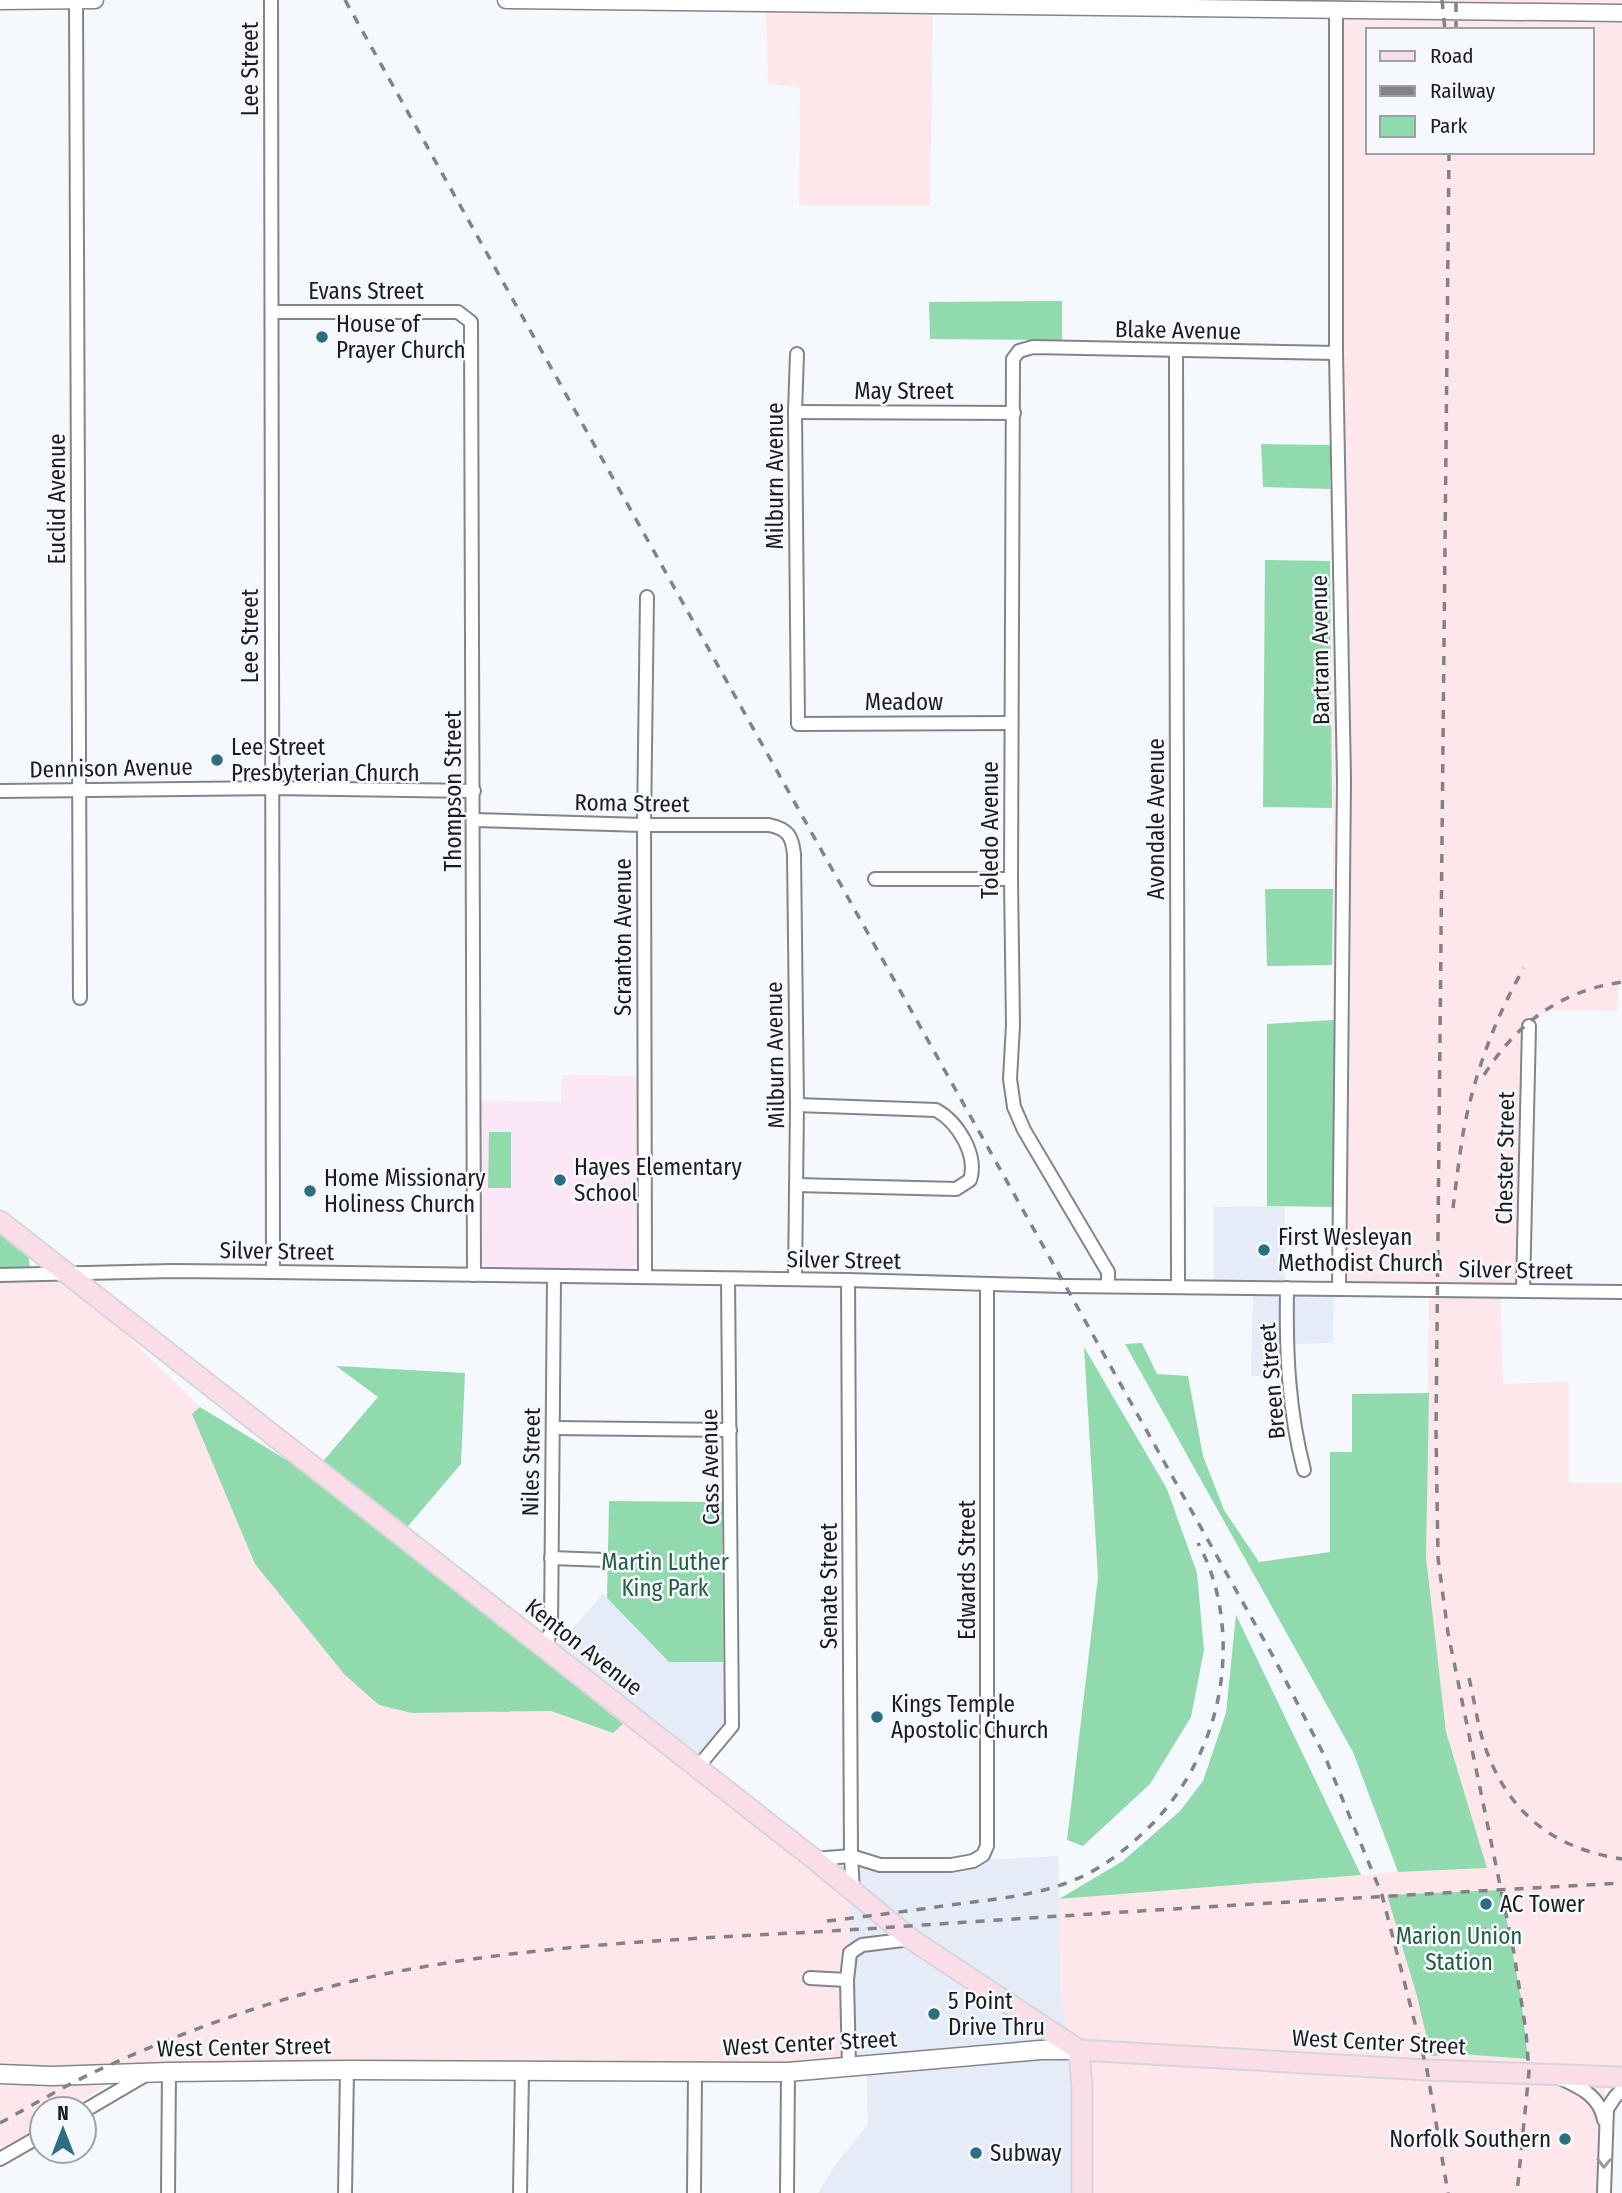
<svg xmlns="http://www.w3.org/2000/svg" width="1622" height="2193" font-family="'Fira Sans Condensed',sans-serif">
<rect width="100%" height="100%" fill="#f5f8fd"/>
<g fill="#e5ecf8">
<path d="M1285,1206V1285L1334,1286L1333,1343L1289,1344L1290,1376H1251L1253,1286H1214V1207Z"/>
<path d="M603,1594L669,1662L736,1663V1724L698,1771L630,1718L623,1724L544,1661Z"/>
<path d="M1058,1856L1061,2001L1079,2050L1082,2193H818L834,2167L868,2124L866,2066H853L848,1867Z"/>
</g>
<g fill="#fde7eb" fill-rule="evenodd">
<path d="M1445,0H1622V984H1619L1617,1011L1552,1010L1534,1021L1530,1288L1500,1290L1503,1384L1569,1382V1483H1622V2077H1606L1602,2193H1082L1079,2050L1069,2031L1061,2001L1059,1899L1398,1872L1487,1868L1446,1733L1426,1557L1429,1290L1344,1286L1334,1207L1330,6L1446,5ZM1368,30H1592V152H1368Z"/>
<path d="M766,10L933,13L930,206L799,205L800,88L768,83Z"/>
<path d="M58,1268L200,1407L193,1415L412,1713L551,1711L613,1733L630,1717L799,1851L848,1867L853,2066L137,2065L69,2109H42V2126L0,2153V1269Z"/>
</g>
<path fill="#fbe7f6" d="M562,1075L638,1076L639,1261L631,1271L488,1270L481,1259L480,1100L561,1102Z"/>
<g fill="#91daae">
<path d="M1062,301V340L930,339L929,302Z"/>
<path d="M1261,444L1331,445L1330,489L1263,487Z"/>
<path d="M1265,560L1330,561L1332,808L1263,807Z"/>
<path d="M1265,889H1333L1332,965L1267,966Z"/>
<path d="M1334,1020V1207L1267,1206V1024Z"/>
<path d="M489,1132H511V1188H488Z"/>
<path d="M0,1228L27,1248L30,1268L0,1269Z"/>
<path d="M1142,1343L1157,1374L1188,1376L1203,1456L1224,1510L1259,1562L1330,1552V1452H1352V1394L1429,1393L1426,1557L1446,1732L1487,1868L1398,1872L1353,1752L1125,1344Z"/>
<path d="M1084,1347L1167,1489L1197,1573L1204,1650L1191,1717L1150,1784L1083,1846L1067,1840L1098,1577Z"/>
<path d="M336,1366L465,1373L461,1464L403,1532L319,1466L378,1397Z"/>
<path d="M200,1407L311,1475L623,1724L613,1733L551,1711L412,1713L379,1705L345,1675L255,1564L192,1414Z"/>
<path d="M609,1501L722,1502L723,1662H669L607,1598Z"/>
<path d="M1236,1615L1361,1875L1059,1899L1123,1861L1180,1811L1203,1781L1226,1713Z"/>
<path d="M1501,1890L1521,1998L1528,2059L1459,2054L1431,2056L1417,1996L1387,1895Z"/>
</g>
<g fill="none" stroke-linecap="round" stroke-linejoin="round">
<g stroke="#82858a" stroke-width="16">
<g id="minor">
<path d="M76,0L80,998"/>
<path d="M271,0L273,1272"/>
<path d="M1336,11V353L1344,780L1339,1289"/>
<path d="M273,312H458L471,322L474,1275"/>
<path d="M1176,351L1178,1287"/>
<path d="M797,354L795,412L798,724L1011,723"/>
<path d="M795,412L1014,413"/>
<path d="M0,791L271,788L474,791"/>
<path d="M474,820L644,825H769C788,829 792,836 794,854L797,1105L795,1279"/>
<path d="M875,879H1011"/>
<path d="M796,1185L956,1189L970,1180C978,1155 958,1122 936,1110L797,1105"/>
<path d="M0,1275L172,1271L273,1272L848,1280L1066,1286L1622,1292"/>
<path d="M645,1277L644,825L647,597"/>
<path d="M848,1280L851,1856L853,1891"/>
<path d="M1108,1286V1272L1024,1130L1014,1107L1010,1079L1013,1025L1011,879L1013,359L1019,351L1033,347L1336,353"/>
<path d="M1287,1288C1286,1351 1288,1409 1304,1470"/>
<path d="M1523,1291L1529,1026"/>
<path d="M554,1428L730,1430"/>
<path d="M551,1558L606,1560"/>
<path d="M545,1647L551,1631L554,1276"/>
<path d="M697,1768L732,1726L728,1279"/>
<path d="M814,1859L851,1856L880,1865H951L973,1861L983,1855L987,1846V1284"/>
<path d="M810,1978L847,1980L850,1953L862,1945L911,1939"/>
<path d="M847,1980L849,2067"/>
<path d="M1562,2079C1582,2088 1600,2097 1604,2120"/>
<path d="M84,2111L147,2074"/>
<path d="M0,2159L42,2135"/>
<path d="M168,2193L169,2072"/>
<path d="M345,2193L347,2070"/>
<path d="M520,2193L522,2071"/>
<path d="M694,2193L695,2073"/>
<path d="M787,2193L788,2072"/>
<path d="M1604,2193L1607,2109L1615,2097L1622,2090"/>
</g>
</g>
<g stroke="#82858a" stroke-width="19">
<g id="tertiary">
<path d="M506,0L1622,13"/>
<path d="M0,1L95,0"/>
</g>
</g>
<g stroke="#82858a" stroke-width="21">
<path id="secondary" d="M0,2074L52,2076L169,2072L347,2070L788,2072L1040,2050H1079"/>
</g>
<g stroke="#d6d6d6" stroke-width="23">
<g id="primary">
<path d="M0,1221L814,1859L911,1939L1079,2050"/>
<path d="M1079,2050L1427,2070L1622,2077"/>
<path d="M1079,2050L1082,2088V2193"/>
</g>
</g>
<use href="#minor" stroke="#fff" stroke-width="12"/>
<use href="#tertiary" stroke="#fff" stroke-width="16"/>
<use href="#secondary" stroke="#fff" stroke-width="18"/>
<use href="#primary" stroke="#f9dde8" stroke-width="19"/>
<g stroke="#818387" stroke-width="3.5" stroke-dasharray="9 9" stroke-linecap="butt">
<path d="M345,0L1274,1658L1326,1759L1382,1895L1427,2070L1448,2193"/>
<path d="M1442,0L1445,30"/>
<path d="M1456,30V0"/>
<path d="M1449,152L1436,1431L1438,1558L1448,1633L1514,1953L1526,2032L1529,2072L1517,2193"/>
<path d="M1484,1075C1517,1023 1560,991 1622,982"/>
<path d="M1453,1208C1456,1184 1459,1159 1463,1134C1473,1078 1495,1017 1524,968"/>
<path d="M1469,1678C1474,1699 1477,1721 1483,1741C1506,1811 1551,1848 1622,1859"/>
<path d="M827,1921C871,1916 915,1910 958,1904C1003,1898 1051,1894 1091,1872C1116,1858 1137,1840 1157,1819C1185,1788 1206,1749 1216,1708C1229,1655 1225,1592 1198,1543"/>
<path d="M1478,1930L1495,1929"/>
<path d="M0,2123C29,2107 58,2090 88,2075C187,2028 303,1988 411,1969C575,1939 742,1938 908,1926C1146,1910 1384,1896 1622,1883"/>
</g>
</g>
<defs><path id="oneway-chevron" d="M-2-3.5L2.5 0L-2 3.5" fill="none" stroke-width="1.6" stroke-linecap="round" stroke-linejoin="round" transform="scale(1.75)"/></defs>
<use stroke="#98999a" href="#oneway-chevron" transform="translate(1604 2163) rotate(91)"/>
<g fill="#2d6e81" stroke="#f5f8fd" stroke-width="2.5">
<circle cx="322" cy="337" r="7"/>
<circle cx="217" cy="760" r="7"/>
<circle cx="560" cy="1180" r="7"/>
<circle cx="310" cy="1191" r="7"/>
<circle cx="1264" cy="1250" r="7"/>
<circle cx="877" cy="1717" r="7"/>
<circle cx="1486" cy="1904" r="7"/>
<circle cx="934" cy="2014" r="7"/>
<circle cx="1565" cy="2139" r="7"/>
<circle cx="976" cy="2153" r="7"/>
</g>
<g text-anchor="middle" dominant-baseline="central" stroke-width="5" stroke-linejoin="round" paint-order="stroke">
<g font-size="23" fill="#1b1c1e" stroke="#f5f8fd">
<text transform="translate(250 69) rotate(-90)">Lee Street</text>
<text x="366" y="291">Evans Street</text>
<text transform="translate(1178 330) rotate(1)">Blake Avenue</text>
<text x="904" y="391">May Street</text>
<text transform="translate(775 476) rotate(-90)">Milburn Avenue</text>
<text transform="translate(57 499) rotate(-90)">Euclid Avenue</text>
<text transform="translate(250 636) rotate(-90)">Lee Street</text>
<text transform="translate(1320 650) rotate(-91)">Bartram Avenue</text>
<text x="904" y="702">Meadow</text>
<text transform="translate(111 768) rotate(-1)">Dennison Avenue</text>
<text transform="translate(453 791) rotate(-90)">Thompson Street</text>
<text transform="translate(632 803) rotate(1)">Roma Street</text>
<text transform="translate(1156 819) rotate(-90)">Avondale Avenue</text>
<text transform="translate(990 830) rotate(-90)">Toledo Avenue</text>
<text transform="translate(623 937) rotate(-90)">Scranton Avenue</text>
<text transform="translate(775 1055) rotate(-91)">Milburn Avenue</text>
<text transform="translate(1505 1158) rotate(-89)">Chester Street</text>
<text transform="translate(277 1251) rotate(1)">Silver Street</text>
<text transform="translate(844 1260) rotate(1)">Silver Street</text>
<text transform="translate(1516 1270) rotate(1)">Silver Street</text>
<text transform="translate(1272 1381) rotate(-95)">Breen Street</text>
<text transform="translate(531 1462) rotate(-89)">Niles Street</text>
<text transform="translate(710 1467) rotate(-91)">Cass Avenue</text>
<text transform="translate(967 1570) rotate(-90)">Edwards Street</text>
<text transform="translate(829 1586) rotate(-90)">Senate Street</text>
<text transform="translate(584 1647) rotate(38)">Kenton Avenue</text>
<text transform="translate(1379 2042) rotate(3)">West Center Street</text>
<text transform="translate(810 2043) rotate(-3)">West Center Street</text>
<text transform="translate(244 2047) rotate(-1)">West Center Street</text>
</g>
<g font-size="23" fill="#1b1c1e" stroke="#f5f8fd" text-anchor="start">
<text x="336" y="324">House of<tspan x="336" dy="26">Prayer Church</tspan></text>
<text x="231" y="747">Lee Street<tspan x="231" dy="26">Presbyterian Church</tspan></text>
<text x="574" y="1167">Hayes Elementary<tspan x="574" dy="26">School</tspan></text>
<text x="324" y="1178">Home Missionary<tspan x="324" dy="26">Holiness Church</tspan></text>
<text x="1278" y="1237">First Wesleyan<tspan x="1278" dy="26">Methodist Church</tspan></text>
<text x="891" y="1704">Kings Temple<tspan x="891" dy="26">Apostolic Church</tspan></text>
<text x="1500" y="1904">AC Tower</text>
<text x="948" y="2001">5 Point<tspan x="948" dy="26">Drive Thru</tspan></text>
<text x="1551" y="2139" text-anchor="end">Norfolk Southern</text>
<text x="990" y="2153">Subway</text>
</g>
<g font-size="23" fill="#245d3f" stroke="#f5f8fd">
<text x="665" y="1562">Martin Luther<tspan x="665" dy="26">King Park</tspan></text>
<text x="1459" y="1936">Marion Union<tspan x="1459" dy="26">Station</tspan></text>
</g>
</g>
<rect x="1366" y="28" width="228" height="126" fill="#f5f8fd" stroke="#9ea0a4" stroke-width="2"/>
<rect x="1380" y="51" width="35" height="10" fill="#f9dde8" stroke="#9ea0a4" stroke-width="2"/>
<text x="1430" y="63" font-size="21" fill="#1b1c1e">Road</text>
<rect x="1380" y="86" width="35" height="10" fill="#818387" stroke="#9ea0a4" stroke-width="2"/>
<text x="1430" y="98" font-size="21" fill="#1b1c1e">Railway</text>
<rect x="1380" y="116" width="35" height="21" fill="#91daae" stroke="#9ea0a4" stroke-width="2"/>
<text x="1430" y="133" font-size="21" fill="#1b1c1e">Park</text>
<g transform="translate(63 2130)"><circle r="33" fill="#f5f8fd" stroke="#9ea0a4" stroke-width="2"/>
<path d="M0-5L12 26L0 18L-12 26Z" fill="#2d6e81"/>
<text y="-10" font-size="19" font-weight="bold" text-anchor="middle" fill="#1b1c1e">N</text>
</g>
</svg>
